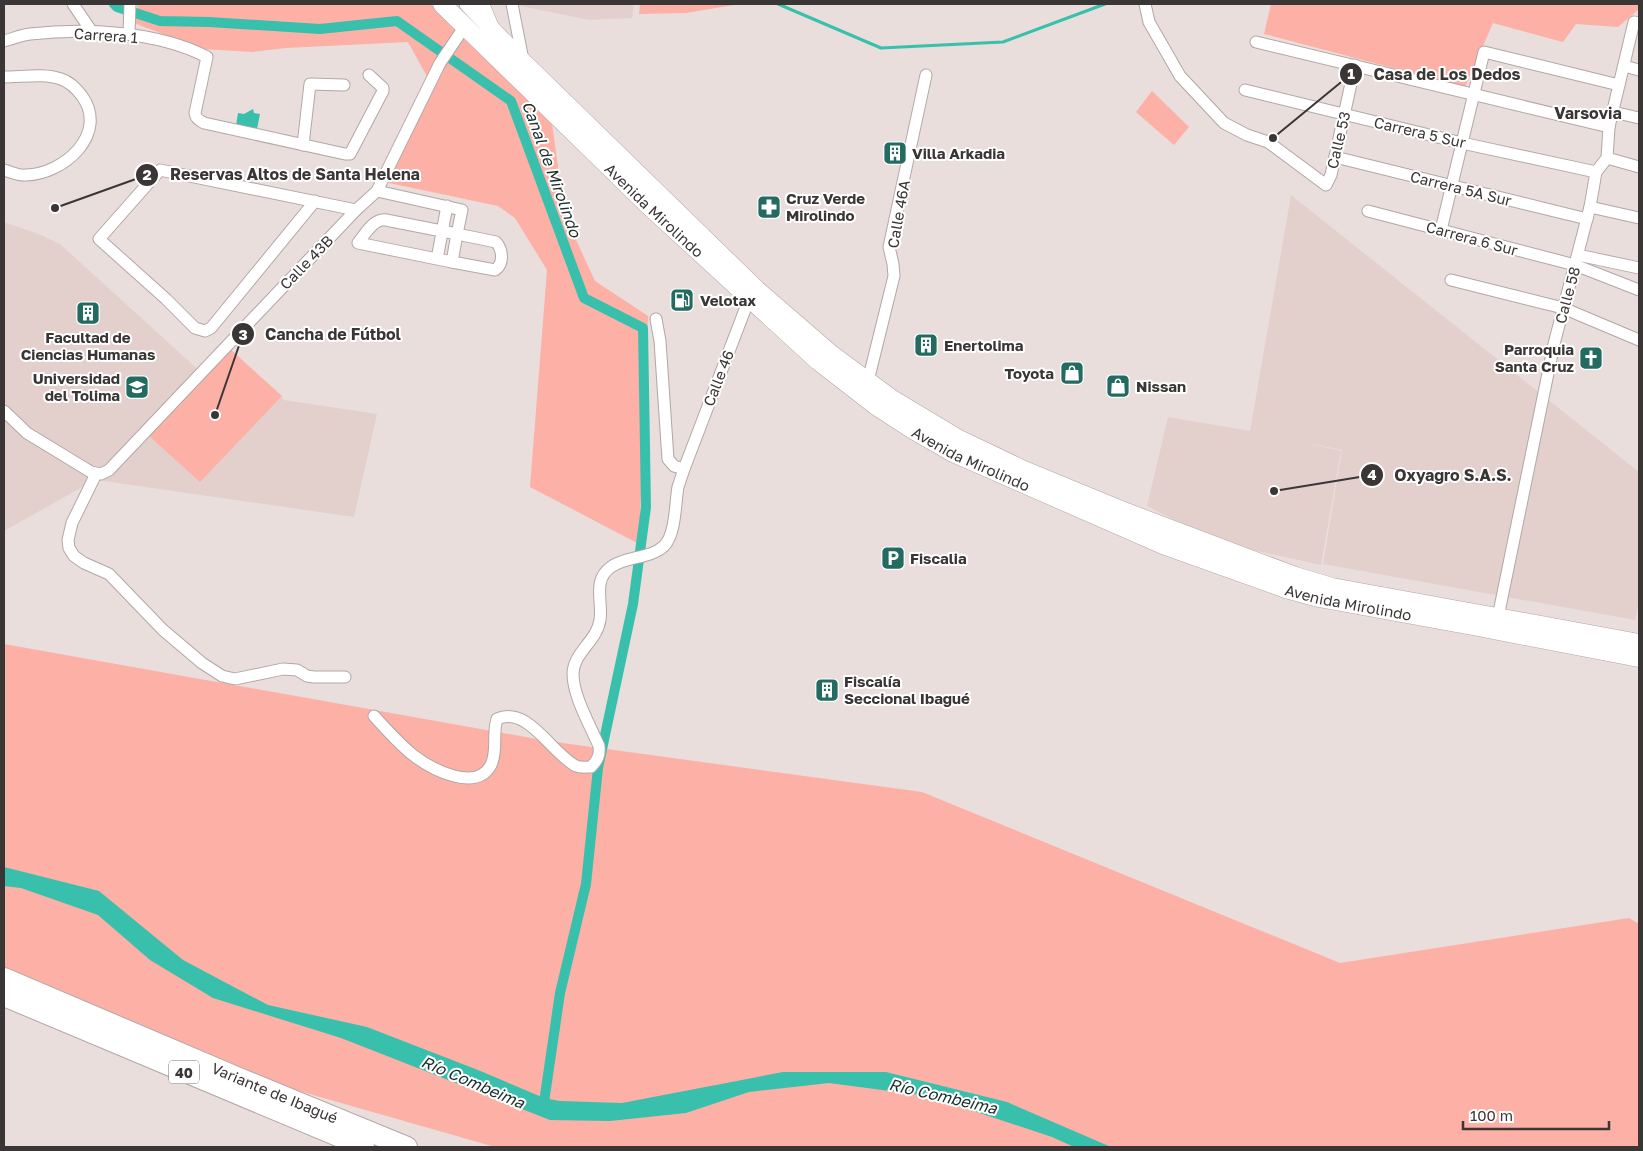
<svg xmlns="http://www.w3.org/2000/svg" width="1643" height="1151" font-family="'Golos Text',sans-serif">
<rect width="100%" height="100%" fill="#e9dedc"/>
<g fill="#e3d0cd">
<path d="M521,4H634L632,18L589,20L521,6Z"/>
<path d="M1291,195L1639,472V601L1635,620L1323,564L1342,450L1302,442L1341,451L1321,565L1217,542L1147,506L1168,417L1250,431Z"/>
<path d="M4,222L41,235L60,244L204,375L230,349L284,400L377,414L354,517L104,481H93L4,531Z"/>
</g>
<g fill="#fcb0a6">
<path d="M148,4H431L551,117L565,216L595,281L648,316L639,544L530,487L547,270L515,218L498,206L389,183L429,80L408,42L286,48L252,52L202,49L134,23L138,5Z"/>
<path d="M640,4H734V5L686,13L639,14Z"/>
<path d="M1271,4H1639V9L1618,27L1576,24L1563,42L1493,23L1465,87L1264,34Z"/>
<path d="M1152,91L1189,127L1174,145L1136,112Z"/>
<path d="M230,349L282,396L200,482L147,434Z"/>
<path d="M4,644L548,741L922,792L1340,963L1629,918L1639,924V1147H495L278,1085L4,970Z"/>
</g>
<g fill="#38c0ad">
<path d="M253,109L254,113L260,114L257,129L236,125L238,113L244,114Z"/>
<path d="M4,867L99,891L183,960L268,1005L367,1027L478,1070L544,1098L560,1101L622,1103L783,1072H886L1007,1102L1111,1147H1074L1052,1137L928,1096L829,1083L749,1092L686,1113L610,1121L550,1120L341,1038L213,998L150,960L98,915L21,888L4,886Z"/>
</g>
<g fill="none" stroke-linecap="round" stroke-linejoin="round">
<path stroke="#38c0ad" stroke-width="3" d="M778,4L881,48L1003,42L1105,4"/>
<path stroke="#38c0ad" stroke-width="10" d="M114,4L117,7L160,21L209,22L320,29L397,21L511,101L584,298L643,328L646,507L633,604L598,768L586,884L560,993L543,1109"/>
<g stroke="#b1a7a6" stroke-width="13">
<g id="street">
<path d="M73,4L92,32"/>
<path d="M512,4L523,60"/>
<path d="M1145,4L1149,22L1180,76L1224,123L1247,135L1268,142L1326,185L1331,175L1355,65"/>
<path d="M129,34L130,4"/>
<path d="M4,41C12,39 21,35 30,34C85,28 157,31 207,57L195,113C196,119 199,120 204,123L345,154H350L383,91V88L369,75"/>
<path d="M1256,42L1609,127"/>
<path d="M1624,66L1639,70"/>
<path d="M4,77C22,77 44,73 61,79C70,82 76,88 82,96C109,134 64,174 26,175C19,176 11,172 4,170"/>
<path d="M1245,90L1462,143L1596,172"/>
<path d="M1613,112L1639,118"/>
<path d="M303,145L310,84L344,85"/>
<path d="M1335,157L1587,219"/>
<path d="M1607,158L1639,167"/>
<path d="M377,191L462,210L457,234L496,242C503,250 504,264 495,270L452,262"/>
<path d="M315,201L211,328L205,331L195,328L166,299L99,239L160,170L356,210"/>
<path d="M1590,207L1639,218"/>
<path d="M1368,211L1575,265L1639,290"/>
<path d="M1441,230L1484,52L1619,85"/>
<path d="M1578,255L1639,268"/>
<path d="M437,259L358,243C365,234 374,218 386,220L457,234L452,262L437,259L447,206"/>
<path d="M1451,280L1563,308L1639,340"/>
<path d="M656,319L660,341L668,459L674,466L684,469"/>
<path d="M868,381L894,276L893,264L889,247L926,75"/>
<path d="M4,411L27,433L91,472L101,474L109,470L356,210L377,191L440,63L465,26"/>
<path d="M96,474L72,523L68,540L69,548L74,556L84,563L109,574L163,630L202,663L222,676L235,679L283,669L297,670L307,676L314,677H345"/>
<path d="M1497,622L1554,344L1590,207L1596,172L1607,158L1609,127L1634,22L1639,23"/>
<path d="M374,716C386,729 399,744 413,755C431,769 476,793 491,765C498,750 492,734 497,719C528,705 552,754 576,766C581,768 586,767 591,767C598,760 600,755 599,746C590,725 573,696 573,674C573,653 597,641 600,620C603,602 592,580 611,567C626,556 650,559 664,546C676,534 675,503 678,487C680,481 682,475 684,469L749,299L752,295"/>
</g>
</g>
<g stroke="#b1a7a6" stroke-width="17">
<path id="secondary" d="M467,4L487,25"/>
</g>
<g stroke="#b1a7a6" stroke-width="19">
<g id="primary">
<path id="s1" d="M442,4L650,207L818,361L876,406L913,430L953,453L1163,545L1286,589L1319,598L1478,627L1639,658"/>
<path d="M480,4L490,28L523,62L757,290L831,354L892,399L957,438L1024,470L1126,512L1295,576L1332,587L1639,643"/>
</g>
</g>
<g stroke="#b1a7a6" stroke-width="22">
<g id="highway">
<path id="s2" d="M4,978L239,1078L407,1147"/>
<path d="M4,996L364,1147"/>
</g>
</g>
<use href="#street" stroke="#fff" stroke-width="11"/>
<use href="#secondary" stroke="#fff" stroke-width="15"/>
<use href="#primary" stroke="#fff" stroke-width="18"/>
<use href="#highway" stroke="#fff" stroke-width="20"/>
</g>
<defs>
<g id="building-square" transform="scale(1.25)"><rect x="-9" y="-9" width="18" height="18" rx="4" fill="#236b60" stroke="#fff"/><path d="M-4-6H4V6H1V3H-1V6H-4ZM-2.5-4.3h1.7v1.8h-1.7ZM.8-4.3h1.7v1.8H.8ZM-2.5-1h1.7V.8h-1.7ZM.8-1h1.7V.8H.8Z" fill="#fff"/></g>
<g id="pharmacy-square" transform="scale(1.25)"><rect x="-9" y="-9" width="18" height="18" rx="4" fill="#236b60" stroke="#fff"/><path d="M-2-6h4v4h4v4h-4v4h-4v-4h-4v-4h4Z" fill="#fff"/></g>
<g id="fuel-square" transform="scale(1.25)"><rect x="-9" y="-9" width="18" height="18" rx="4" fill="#236b60" stroke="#fff"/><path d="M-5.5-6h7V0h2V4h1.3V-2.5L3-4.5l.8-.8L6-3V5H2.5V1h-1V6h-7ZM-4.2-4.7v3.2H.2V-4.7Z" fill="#fff"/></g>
<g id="church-square" transform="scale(1.25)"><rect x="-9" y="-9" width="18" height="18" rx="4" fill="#236b60" stroke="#fff"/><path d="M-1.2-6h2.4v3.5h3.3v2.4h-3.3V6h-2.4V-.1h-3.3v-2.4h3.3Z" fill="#fff"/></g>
<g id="shop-square" transform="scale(1.25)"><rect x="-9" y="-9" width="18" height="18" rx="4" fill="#236b60" stroke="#fff"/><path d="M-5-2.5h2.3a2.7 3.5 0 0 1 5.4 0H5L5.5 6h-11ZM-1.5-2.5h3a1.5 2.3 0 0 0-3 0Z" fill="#fff"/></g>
<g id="university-square" transform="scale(1.25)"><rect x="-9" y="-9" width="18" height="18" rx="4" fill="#236b60" stroke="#fff"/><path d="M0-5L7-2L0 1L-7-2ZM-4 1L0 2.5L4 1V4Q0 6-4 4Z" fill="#fff"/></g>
<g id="parking-square" transform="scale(1.25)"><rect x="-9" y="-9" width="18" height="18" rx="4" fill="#236b60" stroke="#fff"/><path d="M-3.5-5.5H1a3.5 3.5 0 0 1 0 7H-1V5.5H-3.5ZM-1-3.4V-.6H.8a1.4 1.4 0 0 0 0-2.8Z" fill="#fff"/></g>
</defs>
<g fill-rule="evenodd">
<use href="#building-square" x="895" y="153"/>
<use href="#pharmacy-square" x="769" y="207"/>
<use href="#fuel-square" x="682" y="300"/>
<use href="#building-square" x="88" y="313"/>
<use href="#building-square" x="926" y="345"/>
<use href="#church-square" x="1591" y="358"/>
<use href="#shop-square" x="1072" y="373"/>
<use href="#shop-square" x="1118" y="386"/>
<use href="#university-square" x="137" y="387"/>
<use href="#parking-square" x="893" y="558"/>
<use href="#building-square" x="827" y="690"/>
</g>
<g text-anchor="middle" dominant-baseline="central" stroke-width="4" stroke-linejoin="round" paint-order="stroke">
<rect fill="#fff" stroke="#757272" stroke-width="1" x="169" y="1060.5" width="30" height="23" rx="4"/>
<g font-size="14" font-weight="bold" fill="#3a3635">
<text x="184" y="1072">40</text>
</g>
<g font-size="15" fill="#3a3635" stroke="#fff">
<text transform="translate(106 35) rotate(4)">Carrera 1</text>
<text transform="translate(1420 132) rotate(13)">Carrera 5 Sur</text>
<text transform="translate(1338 140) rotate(-77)">Calle 53</text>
<text transform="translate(1461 188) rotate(14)">Carrera 5A Sur</text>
<text stroke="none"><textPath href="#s1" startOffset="296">Avenida Mirolindo</textPath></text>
<text transform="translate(898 214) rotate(-80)">Calle 46A</text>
<text transform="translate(1472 238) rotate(15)">Carrera 6 Sur</text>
<text transform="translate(306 262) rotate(-46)">Calle 43B</text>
<text transform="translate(1567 295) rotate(-75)">Calle 58</text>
<text transform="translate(718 378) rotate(-69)">Calle 46</text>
<text stroke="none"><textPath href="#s1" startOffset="701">Avenida Mirolindo</textPath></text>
<text stroke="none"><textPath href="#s1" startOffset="1106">Avenida Mirolindo</textPath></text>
<text stroke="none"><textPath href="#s2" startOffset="294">Variante de Ibagué</textPath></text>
</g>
<g font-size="15" font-weight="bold" fill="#3a3635" stroke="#fff" text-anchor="start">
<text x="912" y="153">Villa Arkadia</text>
<text x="786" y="198">Cruz Verde<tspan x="786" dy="17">Mirolindo</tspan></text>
<text x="700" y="300">Velotax</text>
<text x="88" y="337" text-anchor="middle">Facultad de<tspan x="88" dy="17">Ciencias Humanas</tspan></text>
<text x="944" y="345">Enertolima</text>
<text x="1574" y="349" text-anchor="end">Parroquia<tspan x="1574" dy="17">Santa Cruz</tspan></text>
<text x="1054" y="373" text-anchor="end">Toyota</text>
<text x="120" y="378" text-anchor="end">Universidad<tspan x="120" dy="17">del Tolima</tspan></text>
<text x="1136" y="386">Nissan</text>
<text x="910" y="558">Fiscalia</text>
<text x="844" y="681">Fiscalía<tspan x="844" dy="17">Seccional Ibagué</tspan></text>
</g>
<g font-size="16" font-weight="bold" fill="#3a3635" stroke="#fff">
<text x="1588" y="113">Varsovia</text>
</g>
<g font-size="16" font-style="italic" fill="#192f2b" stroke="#fff">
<text transform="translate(552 169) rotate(70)">Canal de Mirolindo</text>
<text transform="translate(473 1082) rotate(23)">Río Combeima</text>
<text transform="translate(943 1096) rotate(13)">Río Combeima</text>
</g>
</g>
<path fill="none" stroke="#3a3635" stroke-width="2" d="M1273 138L1351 74M55 208L147 175M215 415L243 334M1274 491L1372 475"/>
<g fill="#3a3635" stroke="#fff" stroke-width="2">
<circle cx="1273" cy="138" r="5"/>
<circle cx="55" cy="208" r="5"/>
<circle cx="215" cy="415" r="5"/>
<circle cx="1274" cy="491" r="5"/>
<circle cx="1351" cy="74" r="12"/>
<circle cx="147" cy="175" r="12"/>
<circle cx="243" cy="334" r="12"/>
<circle cx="1372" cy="475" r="12"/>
</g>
<g font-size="15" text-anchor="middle" font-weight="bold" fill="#fff">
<text x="1351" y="79">1</text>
<text x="147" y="180">2</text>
<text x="243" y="340">3</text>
<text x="1372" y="480">4</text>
</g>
<g font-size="16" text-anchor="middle" font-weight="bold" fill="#3a3635" stroke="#fff" stroke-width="4" stroke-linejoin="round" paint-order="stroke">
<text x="1447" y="80">Casa de Los Dedos</text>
<text x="295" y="180">Reservas Altos de Santa Helena</text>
<text x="333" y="340">Cancha de Fútbol</text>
<text x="1453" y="481">Oxyagro S.A.S.</text>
</g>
<rect width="1643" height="1151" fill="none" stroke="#3a3635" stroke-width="10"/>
<path d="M1463 1121v8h146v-8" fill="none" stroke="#3a3635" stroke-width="2.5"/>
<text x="1470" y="1121" font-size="15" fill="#3a3635" stroke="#ffffff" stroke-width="4" paint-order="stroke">100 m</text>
</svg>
